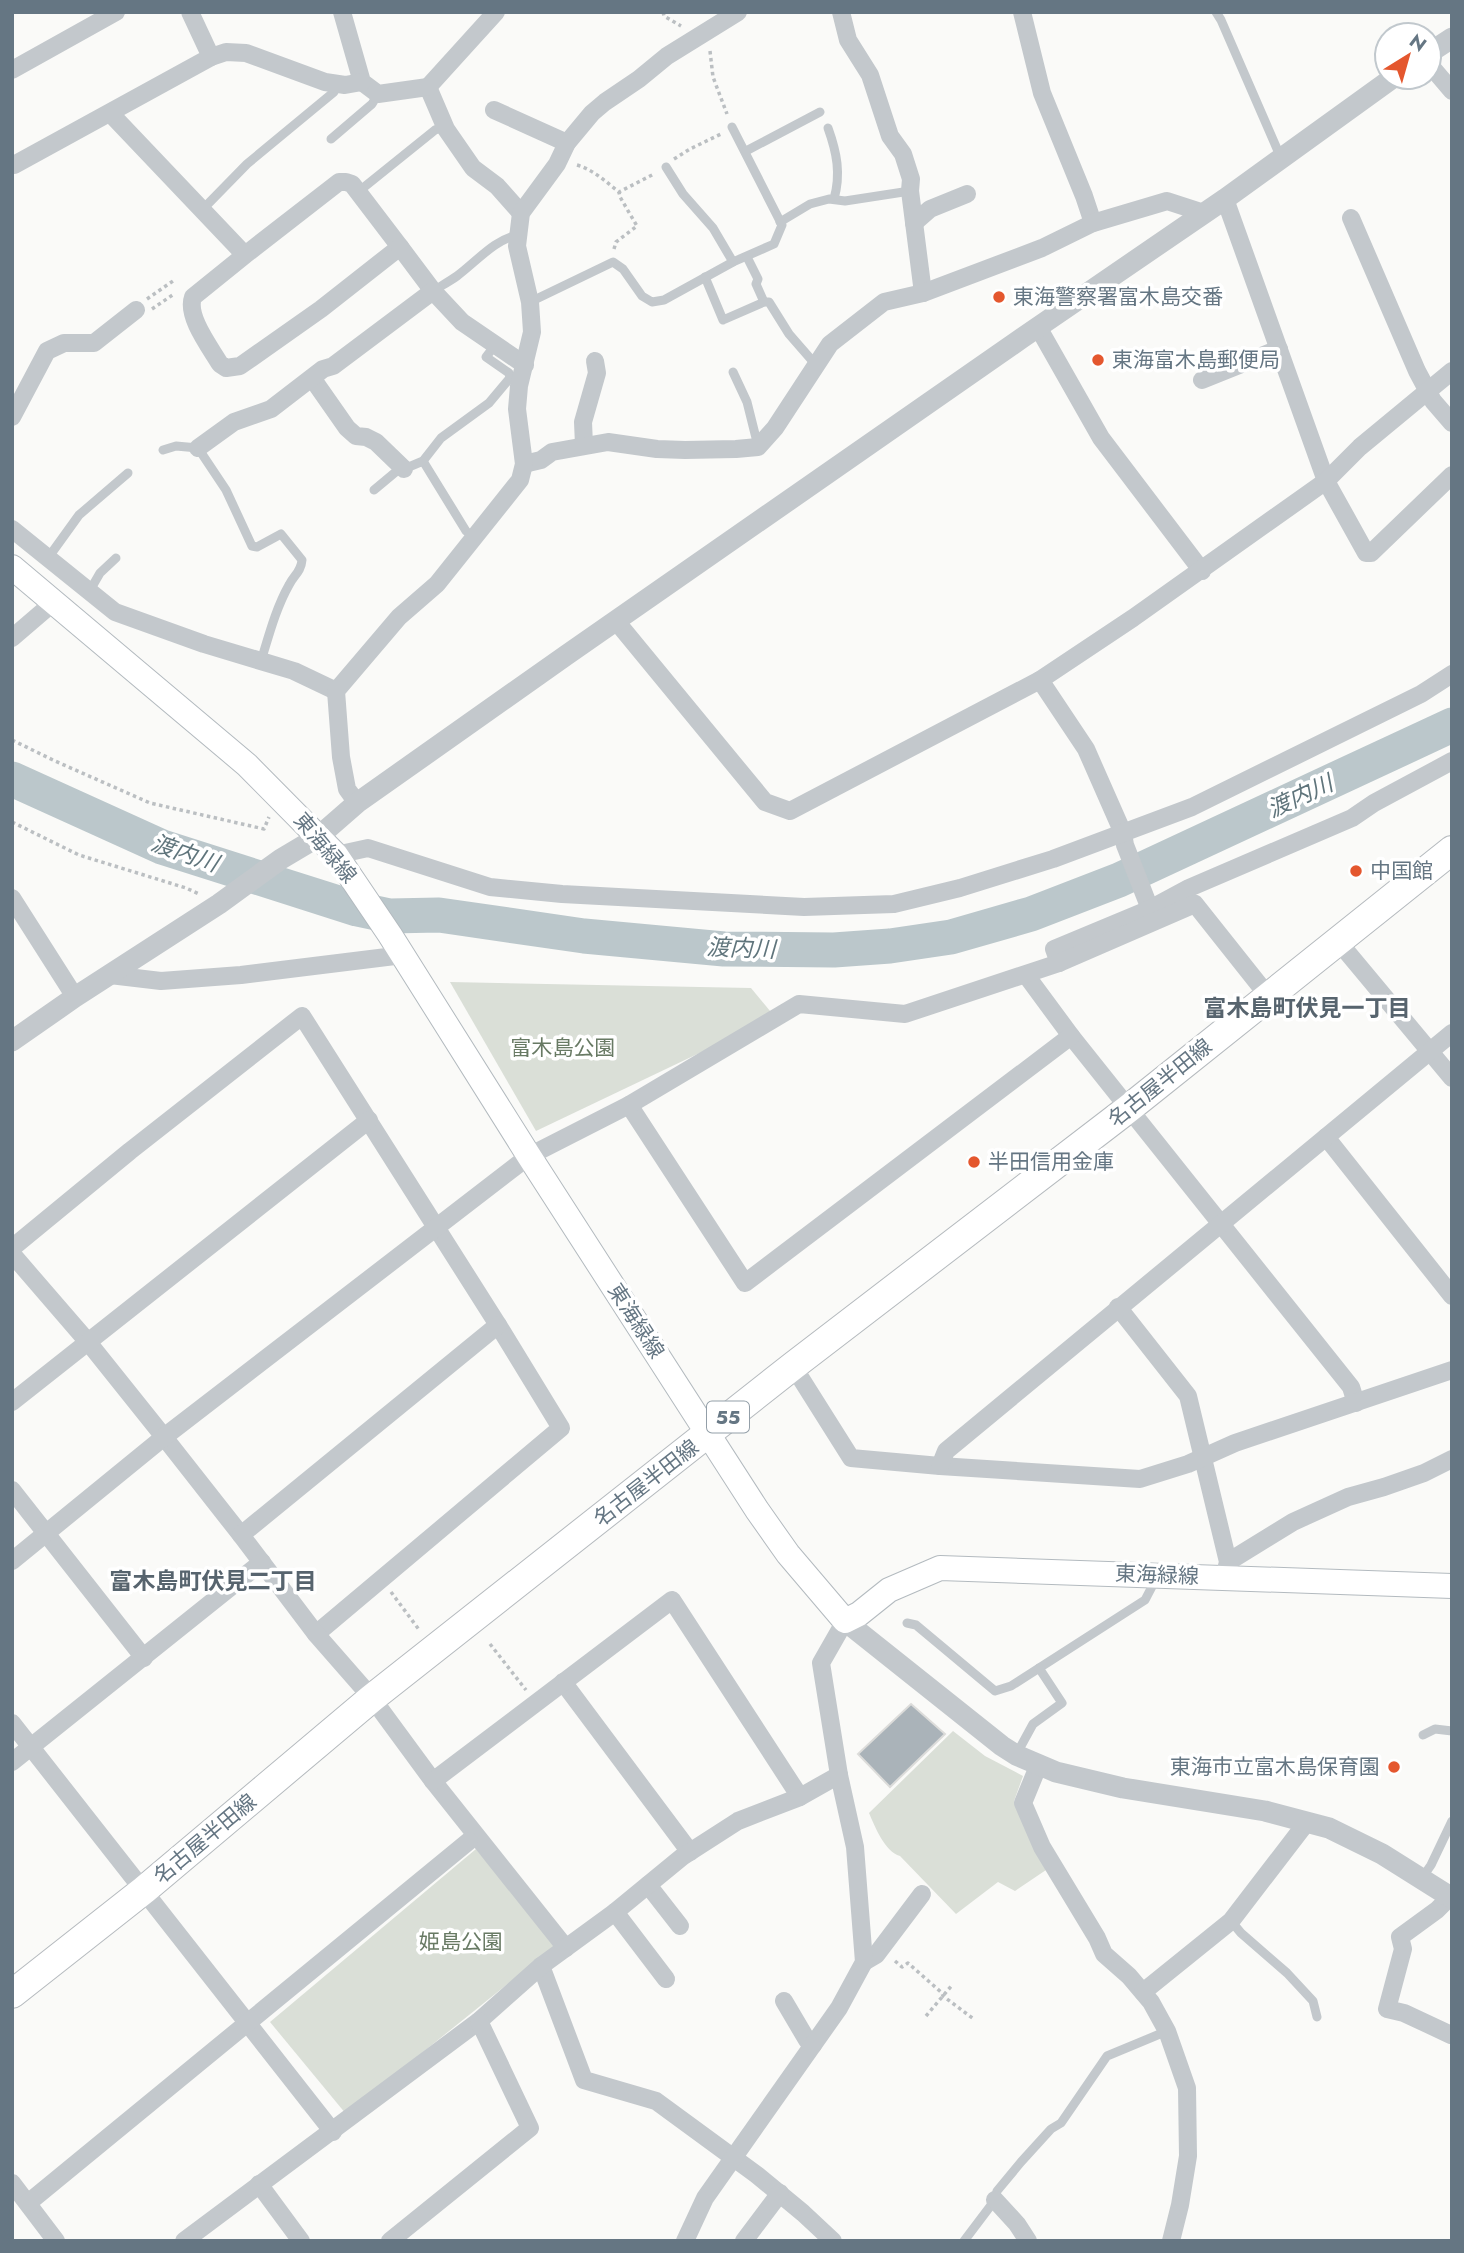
<svg xmlns="http://www.w3.org/2000/svg" width="1464" height="2253" font-family="Jost,'Noto Sans JP',sans-serif">
<rect width="100%" height="100%" fill="#fafaf8"/>
<g fill="#dadfd7">
<path d="M450,982L751,988L775,1017L536,1131Z"/>
<path d="M953,1731L985,1756L1023,1776L1014,1801L1035,1851L1046,1870L1015,1891L998,1882L956,1914L900,1856C885,1852 875,1827 869,1813Z"/>
<path d="M476,1849L556,1945L346,2114L270,2022Z"/>
</g>
<g fill="none" stroke-linecap="round" stroke-linejoin="round">
<path stroke="#bbc7cb" stroke-width="35" d="M12,779L162,847L357,909L390,916L439,915L584,936L724,949L834,950L890,946L951,937L1031,914L1119,880L1452,725"/>
</g>
<path fill="#aab3b9" stroke="#dcdcda" stroke-width="2" d="M911,1704L945,1734L890,1787L858,1754Z"/>
<g fill="none" stroke-linecap="round" stroke-linejoin="round">
<g stroke="#b3babf" stroke-width="26">
<path id="secondary" d="M12,567L247,765L336,855L390,935L529,1156L757,1510L788,1554L845,1621L859,1614L889,1590L940,1568L1452,1586"/>
</g>
<g stroke="#b5babe" stroke-width="30">
<path id="primary" d="M12,1994L144,1890L372,1698L793,1366L1128,1109L1452,850"/>
</g>
<g stroke="#bbbfc2" stroke-width="3.5" stroke-dasharray="3.5 3.5" stroke-linecap="butt">
<path d="M663,12L664,16L681,26"/>
<path d="M710,51L713,77L727,114"/>
<path d="M674,159L690,149L723,133"/>
<path d="M577,165C594,170 606,182 619,192L654,174"/>
<path d="M614,249L616,242L637,226L620,197L619,192"/>
<path d="M147,299L173,281"/>
<path d="M152,309L174,294"/>
<path d="M12,740L55,761L150,803L264,829L269,817"/>
<path d="M12,822L79,855L186,888L199,894"/>
<path d="M391,1592L420,1631"/>
<path d="M490,1644L526,1690"/>
<path d="M895,1961L902,1967L908,1963L942,1993L943,1996L975,2020"/>
<path d="M926,2016L953,1984"/>
</g>
<g stroke="#c3c8cc" stroke-width="9">
<path d="M1216,12L1221,20L1281,158"/>
<path d="M732,127L782,225L774,244L733,262"/>
<path d="M828,128C837,153 841,174 834,199"/>
<path d="M331,139L372,104L378,94"/>
<path d="M746,151L820,112"/>
<path d="M358,192L435,130L445,126"/>
<path d="M202,210L247,164L334,92L337,84"/>
<path d="M780,222L810,204L829,199L845,201L910,191"/>
<path d="M747,257L758,279L756,284L764,302"/>
<path d="M705,277L723,320L764,302H769L789,334L816,365"/>
<path d="M433,291C441,286 450,281 457,276C476,262 495,239 518,235"/>
<path d="M530,302L613,262L623,269L642,296L652,302L664,300L733,262L713,228L683,194L666,167"/>
<path d="M733,372L747,402L758,446"/>
<path d="M163,450L176,446L198,448L226,490L252,546L257,547L281,534L302,560C301,572 294,575 289,585C276,608 269,635 261,661"/>
<path d="M423,461L466,531L474,537"/>
<path d="M374,490L398,470L404,469L423,461L441,438L489,403L510,378L509,373L486,357L496,344"/>
<path d="M48,558L79,515L128,473"/>
<path d="M89,592L100,573L116,558"/>
<path d="M907,1623L916,1625L995,1691L1011,1686L1145,1600L1156,1579"/>
<path d="M1423,1735L1435,1729L1452,1731"/>
<path d="M1016,1755L1033,1724L1062,1703L1039,1668"/>
<path d="M1422,1878L1431,1865L1452,1821"/>
<path d="M1231,1921L1241,1933L1287,1973L1313,2001L1317,2017"/>
<path d="M964,2241L995,2200L997,2191L1021,2162L1051,2129L1061,2123L1107,2056L1167,2031"/>
</g>
<g stroke="#c3c8cc" stroke-width="18">
<path d="M342,12L362,82L378,94L428,87L446,129L473,168L497,186L521,213"/>
<path d="M841,12L848,40L870,75L890,136L903,154L911,179L910,191L923,293"/>
<path d="M1022,12L1042,93L1084,196L1093,223"/>
<path d="M211,57L226,52L246,53L325,82L345,85L362,82"/>
<path d="M1429,64L1452,91"/>
<path d="M12,70L116,12"/>
<path d="M428,87L496,12"/>
<path d="M494,110L567,143"/>
<path d="M110,113L245,255L193,297C186,316 210,347 220,364L226,368L240,366L321,309L400,247L352,184L346,182H339L245,255"/>
<path d="M14,165L211,57L190,12"/>
<path d="M1225,199L1326,481L1366,553H1371L1452,475"/>
<path d="M1351,218L1417,371L1433,401L1452,423"/>
<path d="M914,223L930,209L967,194"/>
<path d="M400,247L433,291"/>
<path d="M1038,327L1101,438L1202,571"/>
<path d="M312,378L347,428L356,436L366,437L376,442L404,469"/>
<path d="M1202,380L1279,349"/>
<path d="M12,417L47,351L64,343H94L136,310"/>
<path d="M584,445L583,422L597,373L595,361"/>
<path d="M198,448L234,422L271,409L323,369L333,366L433,291L462,322L525,365"/>
<path d="M524,464L541,460L552,452L608,442L657,449L685,450L736,449L758,447L775,428L830,344L884,302L923,293L1042,248L1093,223L1167,201L1204,213"/>
<path d="M12,529L115,612L204,644L294,671L336,691"/>
<path d="M616,621L765,802L790,811L1040,680L1133,618L1326,481L1360,447L1452,371"/>
<path d="M12,638L54,602"/>
<path d="M1040,680L1086,749L1123,833L1125,845L1150,909"/>
<path d="M357,803L347,789L341,757L336,691L399,617L437,584L520,480L524,464L517,409L519,386L532,332L530,302L517,246L521,213L557,164L567,143L592,113L605,102L639,79L667,56L738,12"/>
<path d="M336,855L368,848L490,887L562,894L804,907L894,904L960,888L1053,859L1192,807L1421,694L1452,674"/>
<path d="M12,898L75,997"/>
<path d="M1337,940L1452,1078"/>
<path d="M1059,963L1054,949L1150,909L1189,888L1352,818L1374,803L1452,761"/>
<path d="M110,975L161,981L241,975L403,955"/>
<path d="M1026,975L1071,1036L1351,1387L1356,1403"/>
<path d="M629,1105L745,1283L1071,1036"/>
<path d="M1326,1137L1452,1296"/>
<path d="M12,1248L130,1151L302,1016L498,1325L561,1428L316,1634"/>
<path d="M12,1254L88,1342L164,1437L241,1535L316,1634L372,1698L433,1781L566,1948"/>
<path d="M1118,1307L1188,1396L1228,1562L1224,1577"/>
<path d="M793,1366L851,1458L940,1466L1140,1479L1188,1464L1235,1443L1452,1370"/>
<path d="M12,1402L369,1120"/>
<path d="M940,1466L946,1451L1452,1033"/>
<path d="M12,1490L144,1658"/>
<path d="M241,1535L498,1325"/>
<path d="M12,1561L164,1437L529,1156L629,1105L799,1004L905,1014L1059,963L1195,904L1268,996"/>
<path d="M1228,1562L1293,1522L1348,1497L1384,1487L1424,1473L1452,1459"/>
<path d="M563,1682L690,1852"/>
<path d="M12,1723L333,2132"/>
<path d="M12,1762L262,1562"/>
<path d="M1039,1764L1023,1803L1042,1847L1097,1938L1104,1954L1129,1976L1151,2002L1167,2031L1187,2088L1188,2156L1180,2205L1171,2241"/>
<path d="M433,1781L672,1600L800,1797"/>
<path d="M648,1885L680,1926"/>
<path d="M1450,1897L1437,1910L1400,1937L1403,1949L1387,2009L1404,2013L1451,2035"/>
<path d="M615,1912L666,1979"/>
<path d="M864,1962L876,1955L922,1894"/>
<path d="M541,1966L584,2080L656,2101L757,2175L803,2213L833,2241"/>
<path d="M1143,1992L1231,1921L1307,1822"/>
<path d="M784,2001L807,2040L813,2045"/>
<path d="M12,2183L56,2241"/>
<path d="M259,2184L301,2241"/>
<path d="M995,2200L1017,2224L1028,2241"/>
<path d="M28,2203L469,1841"/>
<path d="M184,2241L479,2021L541,1966L615,1912L682,1857L738,1821L800,1797L839,1775"/>
<path d="M390,2241L530,2128L479,2021"/>
<path d="M685,2241L705,2198L839,2008L864,1962L855,1847L839,1775L821,1663L845,1621"/>
<path d="M744,2241L780,2193"/>
</g>
<g stroke="#c3c8cc" stroke-width="21">
<path d="M1429,53L1452,38"/>
<path d="M12,1041L75,997L219,904L281,859L318,837L357,803L568,654L1022,338L1225,199L1394,77"/>
<path d="M845,1621L1002,1746L1016,1755L1056,1772L1123,1788L1265,1811L1329,1828L1382,1854L1452,1898"/>
</g>
<use href="#secondary" stroke="#fff" stroke-width="24"/>
<use href="#primary" stroke="#fff" stroke-width="28"/>
</g>
<g fill="#e4572e" stroke="#fff" stroke-width="2.5">
<circle cx="999" cy="297" r="7"/>
<circle cx="1098" cy="360" r="7"/>
<circle cx="1356" cy="871" r="7"/>
<circle cx="974" cy="1162" r="7"/>
<circle cx="1394" cy="1767" r="7"/>
</g>
<g text-anchor="middle" dominant-baseline="central" stroke-width="7" stroke-linejoin="round" paint-order="stroke">
<rect fill="#fff" stroke="#939fa8" stroke-width="2" x="707" y="1401.5" width="42" height="31" rx="5"/>
<g font-size="19" font-weight="bold" fill="#657683">
<text x="728" y="1417">55</text>
</g>
<g font-size="21" fill="#657683" stroke="#fff" text-anchor="start">
<text x="1013" y="297">東海警察署富木島交番</text>
<text x="1112" y="360">東海富木島郵便局</text>
<text x="1370" y="871">中国館</text>
<text x="988" y="1162">半田信用金庫</text>
<text x="1380" y="1767" text-anchor="end">東海市立富木島保育園</text>
</g>
<g font-size="21" fill="#657683" stroke="#fff">
<text transform="translate(325 848) rotate(50)">東海緑線</text>
<text transform="translate(1160 1083) rotate(-39)">名古屋半田線</text>
<text transform="translate(636 1321) rotate(57)">東海緑線</text>
<text transform="translate(646 1483) rotate(-38)">名古屋半田線</text>
<text transform="translate(1157 1575) rotate(2)">東海緑線</text>
<text transform="translate(205 1839) rotate(-40)">名古屋半田線</text>
</g>
<g font-size="21" fill="#687a64" stroke="#fff">
<text x="563" y="1048">富木島公園</text>
<text x="461" y="1942">姫島公園</text>
</g>
<g font-size="23" font-style="italic" fill="#60757c" stroke="#fff">
<text transform="translate(1300 796) rotate(-25)">渡内川</text>
<text transform="translate(185 853) rotate(19)">渡内川</text>
<text transform="translate(741 948) rotate(2)">渡内川</text>
</g>
<g font-size="23" font-weight="bold" fill="#57646e" stroke="#fff">
<text x="1307" y="1008">富木島町伏見一丁目</text>
<text x="213" y="1581">富木島町伏見二丁目</text>
</g>
</g>
<rect width="1464" height="2253" fill="none" stroke="#657683" stroke-width="28"/>
<g transform="translate(1408 56) rotate(37)"><circle r="33" fill="#ffffff" stroke="#c1c8cd" stroke-width="2"/>
<path d="M0-5L12 26L0 18L-12 26Z" fill="#e4572e"/>
<text y="-10" font-size="19" font-weight="bold" text-anchor="middle" fill="#657683">N</text>
</g>
</svg>
